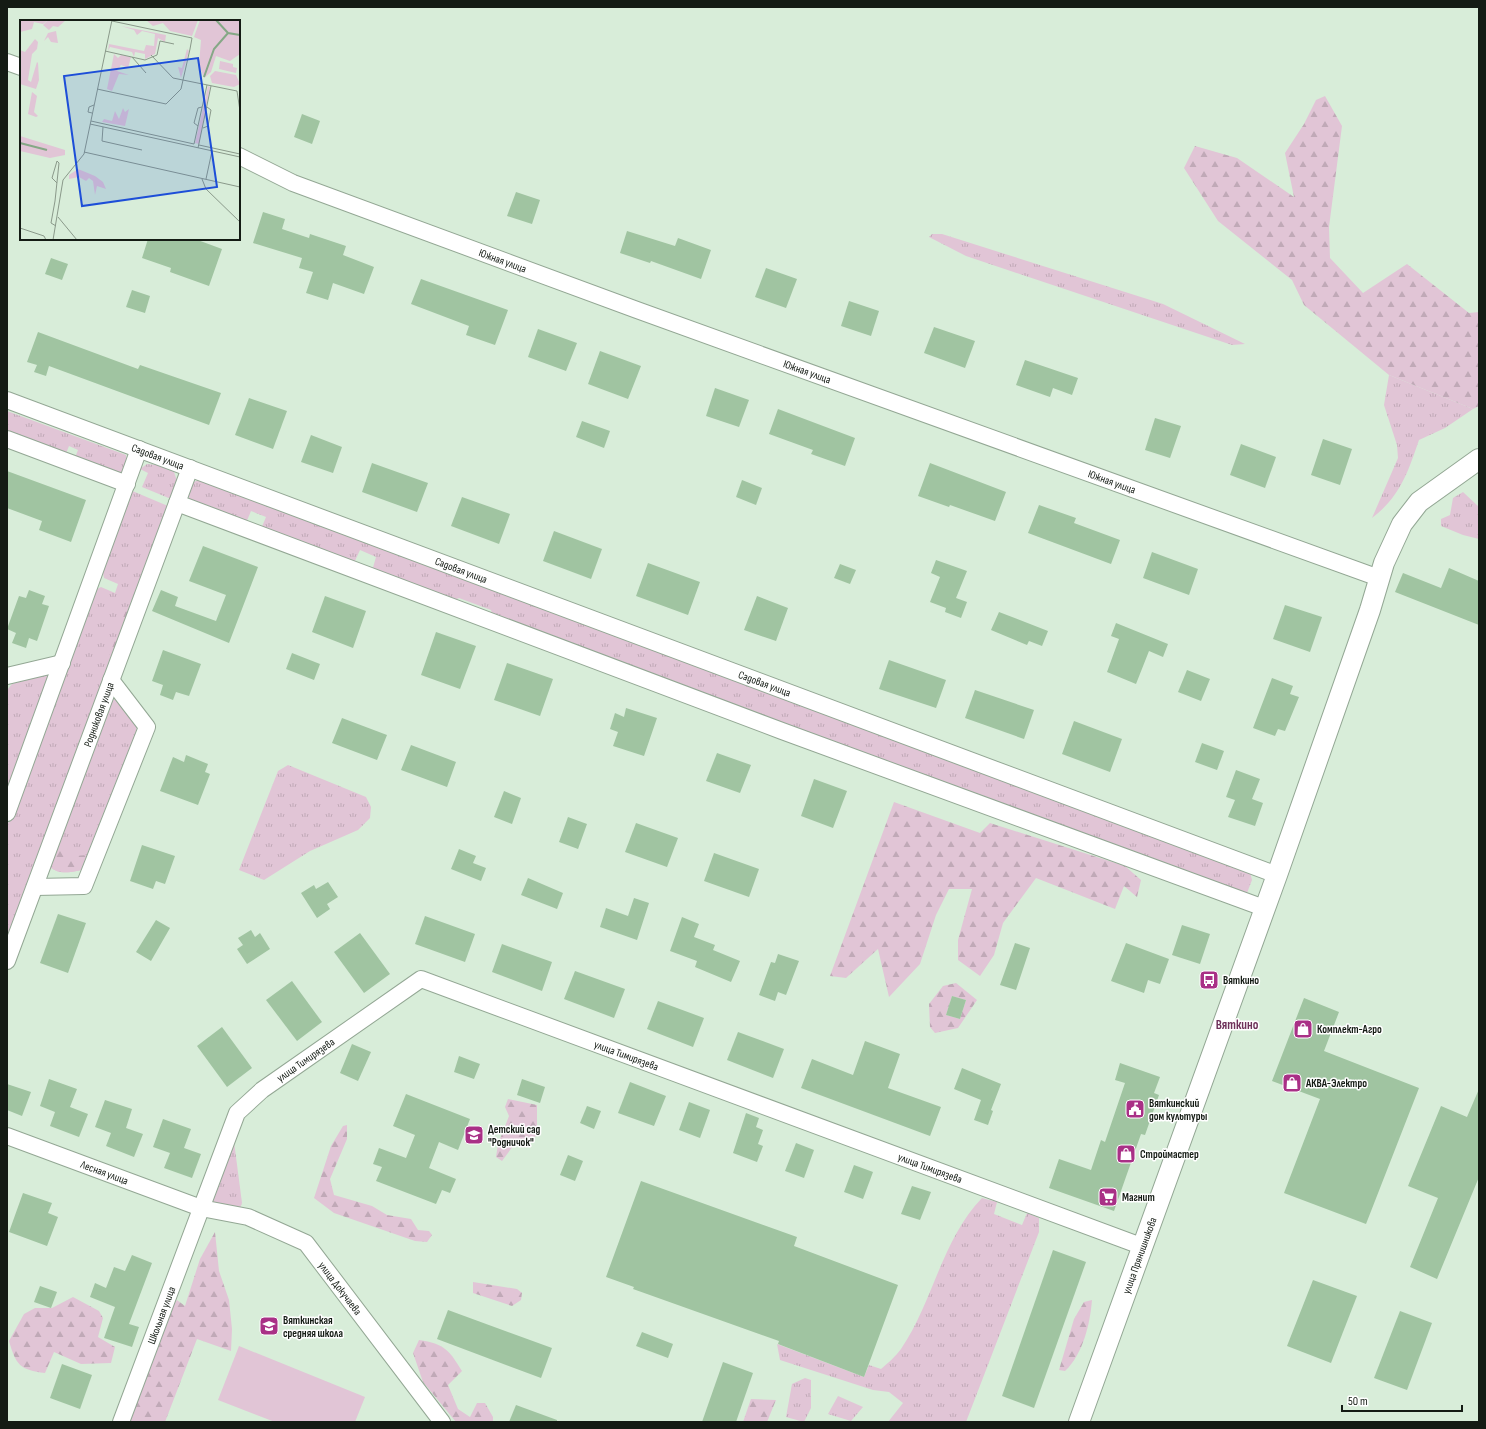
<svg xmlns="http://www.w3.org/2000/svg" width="1486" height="1429" font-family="'Sofia Sans Condensed',sans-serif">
<defs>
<pattern id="grass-tufts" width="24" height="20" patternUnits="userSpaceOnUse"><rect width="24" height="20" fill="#e1c5d6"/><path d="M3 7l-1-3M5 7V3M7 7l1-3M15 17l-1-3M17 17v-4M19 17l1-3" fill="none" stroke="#c0a9b7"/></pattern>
<pattern id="forest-firs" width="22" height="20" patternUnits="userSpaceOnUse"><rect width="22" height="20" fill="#e1c5d6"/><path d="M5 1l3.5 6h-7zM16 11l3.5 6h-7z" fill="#c0a9b7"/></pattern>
</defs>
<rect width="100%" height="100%" fill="#d8edd9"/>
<g fill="url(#grass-tufts)">
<path d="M932,234H942L1163,304L1245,344L1232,345L966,256L929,237Z"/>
<path d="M1389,375L1473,409L1445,428L1419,440C1408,472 1400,497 1372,518L1398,458L1397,445L1384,405Z"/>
<path d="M7,411L126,455L128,465L124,474L113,475L74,460L78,450L69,446L65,456L7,434Z"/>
<path d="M147,464L157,465L174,472L177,481L171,499L142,487L148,473L140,469Z"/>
<path d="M199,480L1250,872L1252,880L1247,893L1240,895L493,618L491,610L459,598L452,601L372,571L376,557L360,550L354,563L261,529L266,517L251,511L246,523L193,504L187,494L191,483Z"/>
<path d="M130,490L168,506L7,947V826L95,590L101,587L115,593L118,584L104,578L102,568Z"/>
<path d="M1463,492L1479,507V539L1463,535L1441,526V519L1450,515L1453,498Z"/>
<path d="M47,674L52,680L7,800V690L12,684Z"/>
<path d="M112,699L120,700L133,716L137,730L81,870C67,873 57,875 47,864Z"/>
<path d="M288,765L366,797L371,807L370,818L358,830L310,851L264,880L239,870L278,771Z"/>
<path d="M233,1134L242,1203L240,1208L210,1202Z"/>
<path d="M982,1198L997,1202L994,1214L1022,1225L1027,1213L1039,1218V1232L966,1422H888L903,1403L889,1392L873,1390L780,1360L777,1344L864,1377L869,1365L881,1369C888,1363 896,1356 901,1349C933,1302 942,1239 982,1198Z"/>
<path d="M805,1378L811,1380V1408L804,1422L786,1417L792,1384Z"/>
<path d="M838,1396L863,1407L851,1421L828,1414Z"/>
</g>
<g fill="url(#forest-firs)" fill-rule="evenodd">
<path d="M1325,96L1342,126L1329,227L1330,258L1363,293L1407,264L1469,313L1479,312V406L1473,409L1389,375L1304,305L1292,280L1218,221L1184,168L1195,146L1237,158L1294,197L1285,153L1304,124L1316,100Z"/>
<path d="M132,605L110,666L108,659L127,607Z"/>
<path d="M894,802L980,833L990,823L1125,866L1141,880L1137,897L1124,886L1115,909L1036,878L1003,923L994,955L980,976L958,960V940L972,889H949L936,915L920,964L889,997L878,949L846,978L830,976Z"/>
<path d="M54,846H63L74,856L87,855L81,870C67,873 57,875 47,864Z"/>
<path d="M956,983L977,1000L958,1028L935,1033L930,1027L929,1004L943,986ZM952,996L966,1000L960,1019L946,1015Z"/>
<path d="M508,1099L537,1105V1136L516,1142L502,1161L496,1157L498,1144L509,1116L505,1107Z"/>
<path d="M347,1125V1139L330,1179L334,1195L372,1206L387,1215L411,1219L418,1230L429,1231L432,1235L427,1242L415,1241L334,1213L314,1198L331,1146L343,1126Z"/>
<path d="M215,1232L219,1271L229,1300L232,1329L231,1351L197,1339L165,1422H129L171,1308L177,1300L185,1306L200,1259Z"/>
<path d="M473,1282L517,1289L522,1293L521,1300L512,1306L473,1293Z"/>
<path d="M73,1297L99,1311L103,1318L98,1337L115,1347L111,1363L81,1364L54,1352L45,1373C20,1370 16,1365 9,1341L24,1314L35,1308H52Z"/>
<path d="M1092,1300C1090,1324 1083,1354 1065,1371L1059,1370L1074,1319L1084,1302Z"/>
<path d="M419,1340C445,1344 449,1350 462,1371L448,1385L458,1409L470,1417L477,1403H485L493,1417V1422H456L423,1382L413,1353Z"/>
<path d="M751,1399L776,1400L767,1422H743Z"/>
</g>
<path fill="#e1c5d6" d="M239,1346L365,1397L355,1422H275L218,1400Z"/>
<g fill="#a0c4a1">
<path d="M302,114L320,121L312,144L294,137Z"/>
<path d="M516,192L540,200L532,224L507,216Z"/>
<path d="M263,212L285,219L282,229L309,238L310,234L346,246L343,255L374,267L364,294L333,283L328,300L306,293L313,272L299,268L302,258L253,243Z"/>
<path d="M627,231L675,246L678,238L711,250L701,279L651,261L650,263L620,253Z"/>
<path d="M148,239H195L222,249L209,286L170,272L171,268L142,258Z"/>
<path d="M51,258L68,264L62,280L45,274Z"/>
<path d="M766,268L797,279L786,308L755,297Z"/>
<path d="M421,279L508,310L495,345L466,335L469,326L411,304Z"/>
<path d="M132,290L150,296L145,313L126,307Z"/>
<path d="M849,301L879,311L871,336L841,326Z"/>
<path d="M934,327L975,341L965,368L924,353Z"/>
<path d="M538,329L577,343L566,371L528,357Z"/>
<path d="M38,332L138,369L140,365L221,393L209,425L49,366L46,376L34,372L37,365L27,362Z"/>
<path d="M600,351L641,366L628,399L588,384Z"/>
<path d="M1025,360L1078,378L1072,395L1053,388L1050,397L1016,385Z"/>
<path d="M715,388L749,400L739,427L706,416Z"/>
<path d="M249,398L287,411L273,449L235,435Z"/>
<path d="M778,409L855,438L845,466L811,454L813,450L769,434Z"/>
<path d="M1155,418L1181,426L1170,458L1145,450Z"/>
<path d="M582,421L610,431L604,448L576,437Z"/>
<path d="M311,435L342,447L333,473L301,462Z"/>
<path d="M1323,439L1352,449L1340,485L1311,475Z"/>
<path d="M1241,444L1276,457L1265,488L1230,475Z"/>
<path d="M372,463L428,483L417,512L362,492Z"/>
<path d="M930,463L1006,492L995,521L950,505L949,507L918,496Z"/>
<path d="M7,471L86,500L71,542L39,530L42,521L7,508Z"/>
<path d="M742,480L762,488L756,505L736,497Z"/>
<path d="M462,497L510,514L499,544L451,526Z"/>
<path d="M1039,505L1076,518L1074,523L1120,540L1111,564L1028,533Z"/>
<path d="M554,531L602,549L591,579L543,561Z"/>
<path d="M203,546L258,567L229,643L152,611L161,590L178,597L175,606L216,621L226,595L189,581Z"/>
<path d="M1152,552L1198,569L1189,595L1143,578Z"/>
<path d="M936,560L967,571L956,598L967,602L961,618L945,612L946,608L930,602L940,577L931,573Z"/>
<path d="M648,563L700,582L688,615L636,596Z"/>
<path d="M840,564L856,570L850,584L834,578Z"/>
<path d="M1449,568L1479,581V625L1395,592L1403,573L1441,588Z"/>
<path d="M29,590L45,596L42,604L49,606L37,641L29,638L26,648L12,643L16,633L7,629L19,596L26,598Z"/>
<path d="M325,596L366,611L353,648L312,632Z"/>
<path d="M757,596L788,608L776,641L744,630Z"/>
<path d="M1285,605L1322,617L1310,652L1273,639Z"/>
<path d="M999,612L1048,631L1042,646L1029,641L1027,645L991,630Z"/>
<path d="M1116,623L1168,644L1163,657L1149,651L1136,684L1107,672L1119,639L1111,636Z"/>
<path d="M436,632L476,646L460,689L421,675Z"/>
<path d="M163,650L201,664L189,696L176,692L173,700L160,695L163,685L152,681Z"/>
<path d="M292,653L320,664L314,680L286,669Z"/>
<path d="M889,660L946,680L936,708L879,689Z"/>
<path d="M507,663L553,679L540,716L494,700Z"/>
<path d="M1187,670L1210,679L1201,701L1178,692Z"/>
<path d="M1272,678L1293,686L1290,694L1299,697L1285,731L1278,729L1275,736L1253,728Z"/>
<path d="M975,690L1034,710L1024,739L965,718Z"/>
<path d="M626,708L657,718L644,756L613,746L618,732L610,729L615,713L624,717Z"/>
<path d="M342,718L387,735L377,760L332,743Z"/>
<path d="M1074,721L1122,739L1110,772L1062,754Z"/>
<path d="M1202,743L1224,751L1217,770L1195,762Z"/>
<path d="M411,745L456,762L447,787L401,770Z"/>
<path d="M717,753L751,765L740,793L706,781Z"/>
<path d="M186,755L208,764L205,772L210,774L198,805L160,791L173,757L184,762Z"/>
<path d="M1236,770L1260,779L1252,799L1263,803L1255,826L1228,817L1235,800L1226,797Z"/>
<path d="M814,779L847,791L833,828L801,816Z"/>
<path d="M504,791L521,798L512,824L494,817Z"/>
<path d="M568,817L587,824L578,849L559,842Z"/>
<path d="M636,823L678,838L667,867L625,852Z"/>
<path d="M142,845L175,856L165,884L156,881L153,889L130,881Z"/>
<path d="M459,849L476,856L473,863L486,868L481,881L451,869Z"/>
<path d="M714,853L759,869L749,897L704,881Z"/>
<path d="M528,878L563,893L557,909L521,895Z"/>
<path d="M328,882L338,897L327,904L330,909L317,918L301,893L314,885L316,889Z"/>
<path d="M634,898L649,903L637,940L600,927L606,908L628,916Z"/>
<path d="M58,914L86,923L68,973L40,963Z"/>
<path d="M425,916L475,934L465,962L415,944Z"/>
<path d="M682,917L699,924L694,937L715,945L713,950L740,961L731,982L695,967L697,961L670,951Z"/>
<path d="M156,920L170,928L151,961L136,952Z"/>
<path d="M1182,925L1210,934L1200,964L1172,955Z"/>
<path d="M251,930L255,937L260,933L270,949L247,964L237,949L243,945L238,938Z"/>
<path d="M360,933L390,974L364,993L334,952Z"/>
<path d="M1015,943L1030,948L1016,990L1000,985Z"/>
<path d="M1126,943L1169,959L1160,984L1148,980L1144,993L1111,981Z"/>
<path d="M502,944L552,962L542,991L492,972Z"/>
<path d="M778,954L799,961L786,995L778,992L775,1001L759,995L771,962L775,963Z"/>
<path d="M575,971L625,989L614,1018L564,999Z"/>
<path d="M292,981L322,1022L297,1041L266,1000Z"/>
<path d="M952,996L966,1000L960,1019L946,1015Z"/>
<path d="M1304,998L1339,1012L1324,1051L1419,1088L1366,1224L1284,1193L1320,1099L1272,1081Z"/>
<path d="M658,1001L704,1018L693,1047L647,1029Z"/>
<path d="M222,1027L252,1068L227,1087L197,1046Z"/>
<path d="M738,1032L784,1049L773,1078L727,1060Z"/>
<path d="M865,1041L900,1054L888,1088L941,1107L930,1136L801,1088L812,1059L853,1075Z"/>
<path d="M352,1044L371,1052L358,1081L340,1073Z"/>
<path d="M459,1056L480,1064L474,1079L454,1072Z"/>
<path d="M1120,1063L1160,1077L1154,1093L1159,1095L1145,1135L1141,1134L1114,1211L1049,1188L1059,1159L1091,1170L1101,1140L1105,1142L1125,1083L1115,1080Z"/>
<path d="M962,1068L1001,1084L991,1110L993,1111L988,1125L974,1120L981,1100L954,1089Z"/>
<path d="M49,1079L77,1089L70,1107L88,1114L79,1137L50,1126L55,1112L40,1106Z"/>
<path d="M522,1079L545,1087L540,1103L517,1095Z"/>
<path d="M630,1082L666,1096L654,1126L618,1113Z"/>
<path d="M7,1084L31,1092L22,1116L7,1110Z"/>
<path d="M1479,1089V1177L1437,1279L1410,1267L1438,1198L1408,1186L1441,1106L1467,1117Z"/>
<path d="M406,1094L470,1119L458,1150L439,1142L429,1168L456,1179L450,1193L442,1190L436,1204L376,1181L382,1167L373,1164L379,1148L406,1158L415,1135L393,1126Z"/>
<path d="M105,1100L132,1109L126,1128L143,1134L134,1157L106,1146L111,1133L95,1127Z"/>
<path d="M689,1102L710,1110L700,1138L679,1130Z"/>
<path d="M587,1106L601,1111L594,1129L580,1123Z"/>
<path d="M746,1113L759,1118L756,1127L763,1130L758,1144L763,1146L757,1162L733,1153Z"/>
<path d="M163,1119L191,1129L184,1148L201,1154L192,1178L164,1168L170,1153L153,1147Z"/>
<path d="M796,1143L814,1150L804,1178L785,1171Z"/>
<path d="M568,1155L583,1161L575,1181L560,1175Z"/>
<path d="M854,1165L873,1172L863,1199L844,1192Z"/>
<path d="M641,1181L797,1237L794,1246L898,1285L864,1377L778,1344L779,1341L633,1289L634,1287L606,1277Z"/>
<path d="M912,1186L931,1192L920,1220L901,1214Z"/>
<path d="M23,1193L52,1203L48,1213L58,1217L47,1246L9,1232Z"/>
<path d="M1053,1250L1086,1262L1034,1408L1002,1396Z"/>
<path d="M132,1255L152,1263L129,1324L139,1327L132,1347L104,1338L115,1307L90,1297L95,1283L106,1288L114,1267L125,1271Z"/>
<path d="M1313,1280L1357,1296L1331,1363L1287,1346Z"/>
<path d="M40,1286L57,1292L51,1308L34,1302Z"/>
<path d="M448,1310L552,1348L541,1378L437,1339Z"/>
<path d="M1400,1311L1432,1323L1407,1390L1374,1378Z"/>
<path d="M642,1332L673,1344L668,1358L636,1346Z"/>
<path d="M723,1362L753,1373L736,1422H702Z"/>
<path d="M62,1364L92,1375L80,1409L50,1398Z"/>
<path d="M516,1405L557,1420V1422H509Z"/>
</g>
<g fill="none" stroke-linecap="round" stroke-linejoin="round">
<g stroke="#93a794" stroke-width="18">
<g id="minor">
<path d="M7,62L21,67"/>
<path id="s1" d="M239,156L293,183L637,310L1379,578"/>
<path id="s2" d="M7,400L1277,875"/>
<path d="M7,439L127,484"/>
<path d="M177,503L782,731L1264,908"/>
<path d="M7,676L62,663"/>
<path d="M7,813L139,449"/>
<path d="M35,887L84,886L147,727L111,680"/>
<path id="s3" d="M7,961L190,468"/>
<path id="s4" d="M7,1136L201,1208L248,1217L306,1243L442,1422"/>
<path id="s5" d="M121,1422L237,1113L262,1090L421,979L1141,1246"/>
</g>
</g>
<g stroke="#93a794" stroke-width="22">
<g id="tertiary">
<path id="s6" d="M1079,1422L1277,875L1370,610L1384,563L1402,524L1419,502L1479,459"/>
</g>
</g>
<use href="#minor" stroke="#fff" stroke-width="16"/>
<use href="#tertiary" stroke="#fff" stroke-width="20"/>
</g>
<defs>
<g id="bus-square" transform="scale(1)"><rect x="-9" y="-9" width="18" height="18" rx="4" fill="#a93086" stroke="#fff"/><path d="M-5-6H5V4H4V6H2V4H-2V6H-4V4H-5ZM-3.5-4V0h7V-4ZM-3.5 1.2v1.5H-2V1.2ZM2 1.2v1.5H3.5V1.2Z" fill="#fff"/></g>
<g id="shop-square" transform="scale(1)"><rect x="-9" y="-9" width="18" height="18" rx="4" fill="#a93086" stroke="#fff"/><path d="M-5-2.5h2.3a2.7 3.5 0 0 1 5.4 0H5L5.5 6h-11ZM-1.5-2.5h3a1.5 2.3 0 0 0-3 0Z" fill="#fff"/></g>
<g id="civic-square" transform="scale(1)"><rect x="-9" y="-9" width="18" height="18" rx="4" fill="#a93086" stroke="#fff"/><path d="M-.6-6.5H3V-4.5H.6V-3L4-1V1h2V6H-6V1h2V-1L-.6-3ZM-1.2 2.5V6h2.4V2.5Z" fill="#fff"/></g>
<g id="school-square" transform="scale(1)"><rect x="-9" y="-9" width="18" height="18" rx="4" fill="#a93086" stroke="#fff"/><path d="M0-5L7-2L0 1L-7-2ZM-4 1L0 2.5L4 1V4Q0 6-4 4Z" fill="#fff"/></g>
<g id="supermarket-square" transform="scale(1)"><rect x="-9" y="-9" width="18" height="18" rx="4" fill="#a93086" stroke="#fff"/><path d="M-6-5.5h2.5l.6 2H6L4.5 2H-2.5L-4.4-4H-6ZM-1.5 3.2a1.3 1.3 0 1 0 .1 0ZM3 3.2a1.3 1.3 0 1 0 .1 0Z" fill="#fff"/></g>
</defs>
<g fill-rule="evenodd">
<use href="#bus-square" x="1209" y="980"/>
<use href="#shop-square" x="1303" y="1029"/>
<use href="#shop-square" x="1292" y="1083"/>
<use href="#civic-square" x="1135" y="1109"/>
<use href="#school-square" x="474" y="1135"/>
<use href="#shop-square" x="1126" y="1154"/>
<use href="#supermarket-square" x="1108" y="1197"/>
<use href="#school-square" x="269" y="1326"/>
</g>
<g text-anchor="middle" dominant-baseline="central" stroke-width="3" stroke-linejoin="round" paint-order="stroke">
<g font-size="11" fill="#141b14" stroke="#fff">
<text stroke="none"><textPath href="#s1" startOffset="284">Южная улица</textPath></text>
<text stroke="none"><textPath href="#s1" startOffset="608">Южная улица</textPath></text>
<text stroke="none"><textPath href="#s2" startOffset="161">Садовая улица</textPath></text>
<text stroke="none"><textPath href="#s1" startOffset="932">Южная улица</textPath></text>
<text stroke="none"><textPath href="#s2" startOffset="485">Садовая улица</textPath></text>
<text stroke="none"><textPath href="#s2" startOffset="809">Садовая улица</textPath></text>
<text stroke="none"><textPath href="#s3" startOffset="263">Родниковая улица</textPath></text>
<text stroke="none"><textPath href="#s5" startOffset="777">улица Тимирязева</textPath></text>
<text stroke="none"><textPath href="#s5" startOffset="417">улица Тимирязева</textPath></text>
<text stroke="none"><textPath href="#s5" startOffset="1101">улица Тимирязева</textPath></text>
<text stroke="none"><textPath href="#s4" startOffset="104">Лесная улица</textPath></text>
<text stroke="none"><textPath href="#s6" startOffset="177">улица Прянишникова</textPath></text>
<text stroke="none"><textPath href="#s4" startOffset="375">улица Докучаева</textPath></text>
<text stroke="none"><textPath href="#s5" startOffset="114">Школьная улица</textPath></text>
</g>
<g font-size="11" font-weight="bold" fill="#141b14" stroke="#fff" text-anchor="start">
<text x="1223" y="980">Вяткино</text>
<text x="1317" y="1029">Комплект-Агро</text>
<text x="1306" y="1083">АКВА-Электро</text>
<text x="1149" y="1103">Вяткинский<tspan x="1149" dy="13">дом культуры</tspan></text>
<text x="488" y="1129">Детский сад<tspan x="488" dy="13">"Родничок"</tspan></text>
<text x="1140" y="1154">Строймастер</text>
<text x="1122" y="1197">Магнит</text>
<text x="283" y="1320">Вяткинская<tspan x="283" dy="13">средняя школа</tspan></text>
</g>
<g font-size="13" font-weight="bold" fill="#6e325a" stroke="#fff">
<text x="1237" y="1025">Вяткино</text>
</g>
</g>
<g transform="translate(20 20)">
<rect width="220" height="220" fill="#d8edd9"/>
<path d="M28,0H46L38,7L33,6L29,10L23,5ZM101,6L146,15L145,22L138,18L135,34L125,39V34L115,32L114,37L112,32L90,27L88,31L89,24L124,31L126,25L134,26L135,14L122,11L117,15L114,10ZM94,34L98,38L101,35L111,37L108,48L101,45L97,51L109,55L99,54L92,71L87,69ZM188,66L190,67L179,124L175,123ZM12,72L17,76L14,92L18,96L16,97L8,94Z" fill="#e1c5d6"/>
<path d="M0,0H28L23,4L14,2L12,9L0,12ZM126,0H178L172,16L150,11L143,3L133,6ZM180,0H220V34L210,41L196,36L191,52L184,58L179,45L181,20L174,17ZM36,11L38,23L31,22L28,17L24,21L28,13ZM15,19L18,22L17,29L12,34L8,60L11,62L17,42L18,43L19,60L16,69L0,64V30L5,32ZM167,29L169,31L161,58L158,47L162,48ZM103,88L105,92L109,89L105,106L82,102L84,99L92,101L95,91L99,99ZM0,116L45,130V135L30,138L0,131ZM58,149L75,156L83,162L86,169L77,166L75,175L73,161L69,158L66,161L59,157L49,159V155Z" fill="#e1c5d6"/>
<path d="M200,41L213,44V47L217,48L216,53L199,49ZM195,51L216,55L220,64L214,67L192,63L190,56Z" fill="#e1c5d6"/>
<path fill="none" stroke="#85a886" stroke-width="2" d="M196,0L208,13L220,15M184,57L194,29L208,13M0,123L27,130"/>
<path fill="none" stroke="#8a998a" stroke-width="1" d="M85,31L125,40L137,35L140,21L154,24M131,35L153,58L217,71L220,91M112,37L126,53M77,69L146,84L161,69L170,29L172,18L92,1M72,93L68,92L69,87L74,85M71,101L174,124M70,104L220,137M178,106L174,103L178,88L182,87M83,107L82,121L122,130M183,108L188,106L191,90L187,87M174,124L187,65M179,125L220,134M178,128L191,66M64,132L220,167M182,159L186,169L220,202M186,159L192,131M38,197L57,220M36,206L31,203L35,181L39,143L37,141L32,158L37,163M0,208L24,216L26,220M33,220L43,160L64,134L92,0"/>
<path fill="#1d4ed8" fill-opacity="0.15" stroke="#1d4ed8" stroke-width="2" d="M178,38L197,167L62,186L44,56Z"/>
<rect width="220" height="220" fill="none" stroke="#141b14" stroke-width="2"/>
</g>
<rect width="1486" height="1429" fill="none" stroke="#141b14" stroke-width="16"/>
<path d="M1342 1405v6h120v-6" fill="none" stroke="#141b14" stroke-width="2"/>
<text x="1348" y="1405" font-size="12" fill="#141b14" stroke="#ffffff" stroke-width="3" paint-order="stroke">50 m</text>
</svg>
